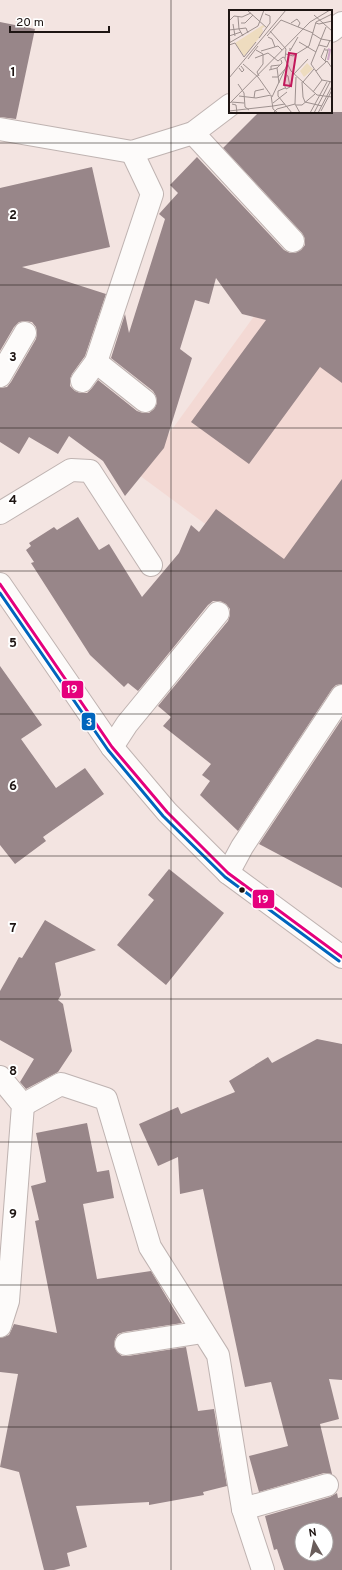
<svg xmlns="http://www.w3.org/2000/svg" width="342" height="1570" font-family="Overpass,sans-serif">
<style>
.built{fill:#f3d9d4}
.building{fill:#988689;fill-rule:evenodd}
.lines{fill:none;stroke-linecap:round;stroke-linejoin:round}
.minor-casing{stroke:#bfb3b1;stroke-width:24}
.minor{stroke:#fdfbfa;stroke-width:22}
.bus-1-casing{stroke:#fff;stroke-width:6}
.bus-2-casing{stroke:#fff;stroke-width:6}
.bus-1{stroke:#e5007d;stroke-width:3}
.bus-2{stroke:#0065bd;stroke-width:3}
.grid{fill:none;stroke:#1e1513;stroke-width:1;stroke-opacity:0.55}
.bus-dot{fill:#1e1513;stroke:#fff;stroke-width:1.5}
.inset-river{fill:none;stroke:#cea6c5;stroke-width:2}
.inset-road{fill:none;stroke:#9e918f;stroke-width:1}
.view{fill:#c2185b;fill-opacity:0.15;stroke:#c2185b;stroke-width:2}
.inset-edge{fill:none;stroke:#1e1513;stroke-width:2}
.grid-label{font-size:13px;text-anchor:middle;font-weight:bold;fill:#1e1513;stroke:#fff;stroke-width:4;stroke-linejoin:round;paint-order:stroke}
.line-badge{stroke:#fff;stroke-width:1.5}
.badge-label{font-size:11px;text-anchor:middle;font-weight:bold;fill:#fff}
</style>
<rect width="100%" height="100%" fill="#f3e4e1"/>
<path class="built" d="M342 195V625L139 475Z"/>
<g class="building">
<path d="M0 22 35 29 16 119 0 117Z"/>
<path d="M259 112H342V383L320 367 249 464 191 422 266 320 242 314 216 278 209 304 195 300 180 349 192 358 164 448 125 496 103 461 69 436 58 454 29 437 19 454 0 442V388L7 387 11 382 36 339 37 333 36 327 32 322 25 321 19 322 14 327 0 351V188L92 167 110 247 22 267 106 294 85 356 72 374 70 379V386L75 391 80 393H87L92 388 98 380 137 411 143 413H149L154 409 157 403 156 396 153 391 111 358 125 314 129 333 165 219 159 214 178 193 170 185 197 157 284 250 290 253H295L301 250 305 245V239L302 233 223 148Z"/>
<path d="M342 479V684L336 685 332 689 238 831 200 795 210 781 202 775 211 764 163 726 171 717 158 706 228 621 230 615V609L226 604 220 601H213L208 605 138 691 128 683 124 687 90 655 31 563 34 562 26 550 31 546 29 543 43 534 54 527 57 530 78 517 99 550 109 544 142 597 179 553 191 525 199 532 216 509 284 559Z"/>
<path d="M0 666 42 725 21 739 56 788 85 768 104 794 43 837 46 841 15 864 0 845Z"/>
<path d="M342 719V888L259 844Z"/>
<path d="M169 869 224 913 166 985 117 945 154 900 148 895Z"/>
<path d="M45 920 96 950 55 963 61 995 58 1000 63 1004 72 1051 58 1072 26 1089 20 1082 34 1059 0 1040V991L19 957 22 958Z"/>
<path d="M317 1039 342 1044V1380L329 1379 339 1419 320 1424 332 1474 324 1473 259 1492 249 1456 288 1446 271 1382 245 1387 203 1189 180 1194 178 1157 158 1166 139 1124 178 1107 181 1114 235 1092 229 1081 268 1057 272 1063Z"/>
<path d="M87 1123 97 1172 109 1170 114 1198 83 1204 97 1279 151 1271 182 1323 124 1332 118 1334 115 1339 114 1346 117 1352 122 1356H128L186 1347 198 1411 214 1409 227 1486 203 1492 204 1495 149 1505V1502L76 1506 87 1547 67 1553 70 1566 54 1570H44L19 1472 0 1467 18 1374 0 1372V1338L9 1335 14 1324 57 1333 35 1221 39 1220 31 1186 46 1182 36 1133Z"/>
<path d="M337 1493 338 1498 342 1497V1570H284L277 1549 274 1550 265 1516 330 1497ZM302 1530H326V1554H302Z"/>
</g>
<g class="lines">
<g class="minor-casing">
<g id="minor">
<path d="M331 31 342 23"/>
<path d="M0 129 132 152 193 133 230 105"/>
<path d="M193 133 293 241"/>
<path d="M96 362 145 401"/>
<path d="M0 376 25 333"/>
<path d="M82 381 96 362 152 194 132 152"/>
<path d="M0 513 71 470 90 471 151 565"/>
<path d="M0 584 112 747 167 812 228 873 342 957"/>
<path d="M112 747 127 724 218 613"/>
<path d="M228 873 242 847 342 696"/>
<path d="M0 1077 23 1105 8 1301 0 1326"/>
<path d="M23 1105 61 1084 106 1099 150 1247 218 1355 243 1509 263 1570"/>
<path d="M126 1344 203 1332"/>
<path d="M243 1509 327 1485"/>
</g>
</g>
<use href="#minor" class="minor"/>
<g class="bus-1-casing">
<path id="bus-1" d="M0 584 112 747 167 812 228 873 342 957"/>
</g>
<g class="bus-2-casing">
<path id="bus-2" d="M0 593 108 750 163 816 225 877 339 961"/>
</g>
<use href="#bus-1" class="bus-1"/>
<use href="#bus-2" class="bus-2"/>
</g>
<path class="grid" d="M171 0V1570M0 143H342M0 285H342M0 428H342M0 571H342M0 714H342M0 856H342M0 999H342M0 1142H342M0 1285H342M0 1427H342"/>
<circle class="bus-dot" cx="242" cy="890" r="3.5"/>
<g transform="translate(229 10)">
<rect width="103" height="103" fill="#f3e4e1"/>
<path d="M34 15 36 17 33 18 34 21 32 26 15 46 6 33ZM78 53 84 59 75 67 71 61Z" fill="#eedcbf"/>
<path class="inset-river" d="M99 39 101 40 99 50"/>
<path class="inset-road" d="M18 0 38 18M85 5 103 21M9 7 10 19 14 26M0 11 5 6 13 7 22 3M12 13H16L24 5M62 13 68 9 71 13 69 17M87 13 90 14 103 11M4 14 6 26M97 17 82 54 93 70 103 72M0 20 17 18 19 23M0 21 1 33M41 21 57 39 56 49 62 61 88 85 103 87M84 24 92 29 103 31M0 26 12 22M38 26 52 10 84 23M39 27 43 29 46 37M30 28 41 13V6L36 4M70 32 87 42M0 33 29 16 35 0M0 35 6 33 15 47M90 35 98 37 101 30M61 38V41L69 27M96 38 92 47 97 52M27 40 34 44V54L28 62 30 66M32 41 49 36 53 40M57 44 64 46 80 36 87 12 103 4M15 47 27 32M26 48 39 43 49 51 54 47 56 48M19 49 29 36M96 51 99 40H96M14 54 29 67 41 84M10 58 13 62 15 60 12 56M48 58 50 73M42 59V56L51 55M40 60 48 58 53 53 52 50M87 61 98 51 103 58M56 64 59 66 61 77 57 79 55 74 57 66M65 64 79 49M43 67H49L57 58M67 67 66 94 71 103M0 68 57 0M73 72 74 87 76 92 93 96M74 72 85 59M9 74 15 83 16 97 20 100M56 78 49 81V86L63 103M84 82 93 70M10 86 27 88 42 85 44 99 49 103M43 87 58 55M25 88 26 81 35 79M2 92 15 93M44 93 58 82M0 94 81 12 101 0M3 94 7 95 8 103M67 95H73L86 84M44 96 56 94M0 101 44 96M92 101 103 80M44 103 48 99 66 94M81 103 98 72M85 103 101 72M89 103 103 76"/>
<path class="view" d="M60 43 67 44 62 76 55 75Z"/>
<rect width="103" height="103" class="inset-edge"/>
</g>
<g class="grid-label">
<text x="13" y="76">1</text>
<text x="13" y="219">2</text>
<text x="13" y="361">3</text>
<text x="13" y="504">4</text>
<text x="13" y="647">5</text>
<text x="13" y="790">6</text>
<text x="13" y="932">7</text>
<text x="13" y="1075">8</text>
<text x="13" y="1218">9</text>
</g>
<g class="line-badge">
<rect x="61" y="680" width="23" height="19" rx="4" fill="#e5007d"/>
<rect x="81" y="712" width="15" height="19" rx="4" fill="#0065bd"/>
<rect x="252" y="889" width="23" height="20" rx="4" fill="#e5007d"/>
</g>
<g class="badge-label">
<text x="72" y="693">19</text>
<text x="89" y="726">3</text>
<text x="263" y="903">19</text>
</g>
<g transform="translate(314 1542) rotate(351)"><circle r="19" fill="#ffffff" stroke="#a5a1a1"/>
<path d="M0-3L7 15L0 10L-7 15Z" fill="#695d5b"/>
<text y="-6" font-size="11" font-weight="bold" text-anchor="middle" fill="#1e1513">N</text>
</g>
<path d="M10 26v6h99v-6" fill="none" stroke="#1e1513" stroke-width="2"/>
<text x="16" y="26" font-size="12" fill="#1e1513" stroke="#ffffff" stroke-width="3" paint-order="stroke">20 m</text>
</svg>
